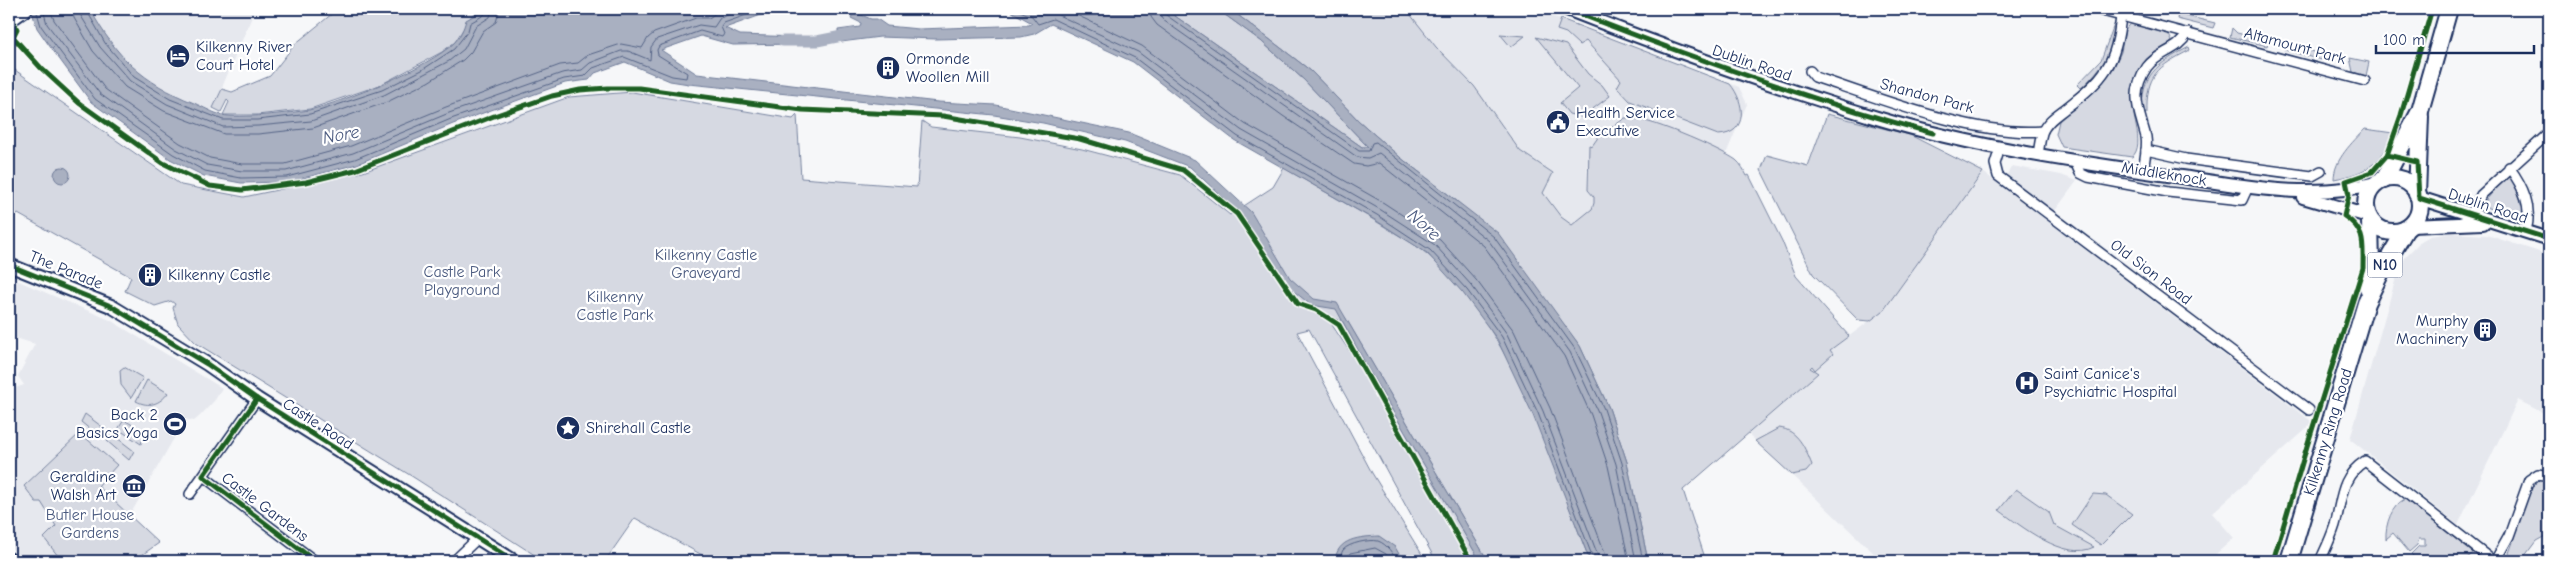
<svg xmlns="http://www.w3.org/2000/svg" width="2558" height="570" font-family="'Comic Neue',sans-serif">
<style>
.built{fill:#e6e8ee}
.green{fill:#d6d9e2;stroke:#7884a0}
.water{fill:#a9b0c1;stroke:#707c99}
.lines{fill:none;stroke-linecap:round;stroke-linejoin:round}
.shore{stroke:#546386;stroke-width:1}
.canal{stroke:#a9b0c1;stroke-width:11}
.street-casing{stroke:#1b2f5e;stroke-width:12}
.secondary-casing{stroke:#1b2f5e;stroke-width:16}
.highway-casing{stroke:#1b2f5e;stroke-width:20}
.street{stroke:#fff;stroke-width:9}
.secondary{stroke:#fff;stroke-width:12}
.highway{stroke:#fff;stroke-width:16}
.cycleway-casing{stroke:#fff;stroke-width:8}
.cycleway{stroke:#1b5e20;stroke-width:5}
.labels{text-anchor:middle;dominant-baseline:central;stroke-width:4.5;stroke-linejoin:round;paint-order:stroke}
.shield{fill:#fff;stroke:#5f6d8e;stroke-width:1}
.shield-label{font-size:15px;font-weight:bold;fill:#1b2f5e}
.street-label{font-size:16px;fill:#1b2f5e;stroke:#fff}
.poi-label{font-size:16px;fill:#1b2f5e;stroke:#fff;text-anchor:start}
.park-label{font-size:16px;fill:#4a5a7f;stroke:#fff}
.water-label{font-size:18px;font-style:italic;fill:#4d5c81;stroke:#fff}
</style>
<rect width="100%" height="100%" fill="#f6f7f9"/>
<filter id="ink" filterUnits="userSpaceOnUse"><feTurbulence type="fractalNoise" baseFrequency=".02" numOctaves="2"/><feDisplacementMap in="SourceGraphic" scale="10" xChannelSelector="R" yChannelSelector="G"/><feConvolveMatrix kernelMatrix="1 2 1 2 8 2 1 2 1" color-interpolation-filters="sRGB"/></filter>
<g filter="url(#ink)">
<g class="built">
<path d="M90 9H98L101 12 106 9H249L254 12 212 111 172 94 137 73 116 51Z"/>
<path d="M1406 9 1532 11 1561 19 1739 87 1747 104 1726 154 1634 117 1620 120 1599 136 1592 146 1587 170 1588 190 1594 197V203L1583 233 1561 217 1543 193 1553 173 1520 151 1474 86 1436 47Z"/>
<path d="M2012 166 2061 175 2077 181 2054 212 2006 176Z"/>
<path d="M1983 172 2311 421V425L2212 513 2234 538 2216 554 2223 561H1882L1741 427 1829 351 1883 311Z"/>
<path d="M2452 233 2487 235 2549 255V416L2518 400 2458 525 2350 439 2397 274 2406 256 2421 241 2430 236Z"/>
<path d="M9 277 110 320 222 388 215 400 200 416 194 421 185 419 130 515 159 543 133 561H92L88 558 84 561H17L18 557 9 545 14 542 9 534V390L24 385 18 376 35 344 9 336Z"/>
</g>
<g class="green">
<path d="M338 9H351V12L355 9H486L472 15 455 42 442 52 380 85 310 109 257 115H223L229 102 227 100 221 112 213 108 222 89 232 92 270 76 295 44Z"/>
<path d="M1165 9H1217L1261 41 1304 80 1368 147H1362Z"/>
<path d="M1230 9H1406L1436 47 1474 86 1520 151 1553 173 1543 193 1561 217 1572 225 1592 209 1594 203V197L1588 190 1589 145 1592 146 1599 136 1625 118C1643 115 1719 148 1736 160 1741 164 1744 170 1747 176L1749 175 1782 241 1796 276 1849 336 1830 350 1833 354 1815 370 1812 366 1810 368 1818 373 1683 490 1706 561H1648L1627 462 1609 408 1580 346 1539 293 1457 201 1401 158 1359 121 1311 71Z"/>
<path d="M2178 14 2215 23 2213 28 2177 19Z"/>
<path d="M1561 19 1730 84C1745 102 1749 134 1718 135L1630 101 1617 87 1621 80 1586 41 1579 45 1566 33 1557 30Z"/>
<path d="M2115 22C2114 53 2102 67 2081 89L2077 85 2101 60Z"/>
<path d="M2130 23 2168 33 2172 41C2168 46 2163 49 2157 53 2144 62 2136 75 2133 91 2128 113 2147 143 2132 157L2062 147 2056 134 2059 121 2090 95 2113 69 2121 52 2125 30Z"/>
<path d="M2232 28 2237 33 2269 41 2267 46 2230 37Z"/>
<path d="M1500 34 1525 36 1511 47Z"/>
<path d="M1536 37 1566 45 1588 74 1602 85 1610 96 1582 117 1569 114 1560 103 1578 88Z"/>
<path d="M2286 45 2323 54 2321 60 2284 50Z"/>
<path d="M2189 47 2190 50C2157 67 2146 75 2147 113L2142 114C2141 74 2156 65 2189 47Z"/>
<path d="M2350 58 2369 62 2366 76 2353 72Z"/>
<path d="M12 68 181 185 244 197 363 172 569 97 632 92 793 119 797 115 801 178 917 187 922 121 931 127 1020 137 1082 149 1180 175 1230 215 1273 187 1284 168C1321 190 1359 210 1395 233 1406 240 1418 246 1427 254 1515 331 1548 456 1590 561H1488L1345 317 1341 319 1480 561H1475L1338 319 1330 322 1352 355 1469 561H1436L1309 329 1297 332 1372 473 1426 561H713L635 518 605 561H544L413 477 196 343 178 324 173 308 175 304 171 301 155 306 125 291 131 277 9 209V72Z"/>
<path d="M1827 114 1910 135 1983 172 1883 311 1870 321 1858 320 1813 274 1761 170 1767 155 1808 166Z"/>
<path d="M2365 129 2393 133C2382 164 2366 173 2334 179 2334 159 2353 142 2365 129Z"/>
<path d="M2505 176 2513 179 2524 209 2518 217 2486 207 2484 203Z"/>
<path d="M124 367 143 378 131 398 121 385 120 370Z"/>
<path d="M147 380 168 393C160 404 149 408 136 401Z"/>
<path d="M85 414 105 429 101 435H97L81 422Z"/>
<path d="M124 420 145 432 141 444 118 429Z"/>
<path d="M1779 428C1798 430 1805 448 1812 465L1806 472 1792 475 1755 441Z"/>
<path d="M80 433 117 465 98 486 159 543 133 561H92L88 558 84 561H62L44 538 56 526 41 502H36L24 486Z"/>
<path d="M112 434 134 451 129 460 107 441Z"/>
<path d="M2540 479 2549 480V534L2536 541 2521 561H2511L2509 553 2513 542 2511 541 2531 488Z"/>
<path d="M2016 489 2049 512 2054 525 2094 547C2065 562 2021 526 1999 510Z"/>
<path d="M2093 494 2106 495 2132 514 2101 545 2072 525Z"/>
<path d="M2405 499 2473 553 2464 561H2414L2416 559 2411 554 2419 546H2425V539H2419L2417 545 2409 552 2393 533 2386 539C2385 524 2392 505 2405 499Z"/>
</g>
<g class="water">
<path d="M31 9H90C117 58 142 82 194 103 203 107 213 113 222 115 239 119 291 113 309 110 344 102 429 67 454 43 460 37 464 28 466 20L486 9H778L725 28 740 35 798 37 797 44 733 45 701 36 661 50 697 74 938 102 996 105 1129 133 1195 160 1251 212 1290 278 1314 299 1337 303 1488 561H1480L1370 372 1336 309 1311 305 1285 284 1244 217 1190 167 1125 142 1043 123 994 115 689 84 670 81 625 62 595 73 589 80 565 83 453 124 357 164 288 182 241 183 204 176 170 159 91 102 52 49 54 47 51 48 37 28Z"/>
<path d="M1007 9H1165L1362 147H1368L1304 80 1261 41 1217 9H1230L1311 71 1359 121 1401 158 1498 233 1580 346 1609 408 1627 462 1648 561H1590L1533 415 1497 339 1463 293 1427 253 1375 220 1234 140 1133 62 1051 24 1034 34 1021 37 936 39 880 37 841 42 838 37V30L860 27 861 23 851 18 854 12 871 19H877L887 26 919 29 1029 25 1032 23Z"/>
<circle cx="62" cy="175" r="8"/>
<path d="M1379 536 1395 547 1403 561H1335C1337 538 1360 537 1379 536Z"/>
</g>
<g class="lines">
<g class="shore">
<path d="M36 9 41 26 95 99 173 154 205 171 241 178 287 177 355 159 451 119 564 79 585 76 593 68 624 57 672 76 686 78 687 73 658 55 657 50 659 46 700 31 722 37 724 34 721 27 724 23 763 9"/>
<path d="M43 9 47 24 100 94 176 149 207 165 242 171H286L353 153 449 113 562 73 582 70 590 63 621 51H628L650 60 651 47 657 39 699 25 714 27 720 18 743 9"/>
<path d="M50 9 54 20 105 89 180 143 210 158 242 164H285L351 146 446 107 560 65 578 63 588 55 621 44 642 48 648 38 654 33 696 18H709L721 9"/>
<path d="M72 9 74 18 93 51 125 87 164 111 224 134H258L313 128 387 102 428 82 463 60 471 52 483 31 496 22 500 9"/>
<path d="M80 9 81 16 100 47 130 81 167 104 223 127 258 126 311 121 384 95 449 61 464 49 476 26 490 17 492 9"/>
<path d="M86 9 105 43 134 77 170 99 223 120H257L310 114 382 90 422 70 454 49 468 31 470 23 484 15 486 9"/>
<path d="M1015 9 1032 16 1038 24 1053 19 1135 58 1237 136 1377 215 1430 250 1467 290 1502 337 1538 413 1594 561"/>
<path d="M1032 9 1040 15 1056 14 1138 52 1241 130 1381 210 1435 245 1472 286 1507 334 1543 411 1600 561"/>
<path d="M1064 9 1142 46 1245 124 1384 203 1440 240 1477 281 1514 331 1550 408 1608 561"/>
<path d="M1150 9 1151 17 1157 25 1283 116 1354 164 1366 166 1379 163 1484 246 1564 356 1591 415 1608 466 1629 561"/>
<path d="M1158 9 1163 20 1357 157 1368 158 1379 153 1489 241 1570 352 1598 412 1616 464 1636 561"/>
<path d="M1164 9 1166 15 1359 151H1369L1372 143 1376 142 1494 237 1575 349 1604 409 1622 463 1643 561"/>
<path d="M1340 561C1341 558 1341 553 1343 550 1349 543 1370 539 1378 541 1387 544 1393 554 1397 561"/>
<path d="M1346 561 1350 553 1375 548 1386 554 1390 561"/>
</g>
<path class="canal" d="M783 41H817L852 34"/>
<g class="street-casing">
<g id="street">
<path d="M2095 9 2365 81"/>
<path d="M1810 71 1815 77C1878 98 1977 137 2042 131"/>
<path d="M2000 148 1995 164 1998 176 2309 410"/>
<path d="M2146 150 2186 159 2312 176 2321 171"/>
<path d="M2038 155C2039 148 2040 140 2042 133 2046 122 2058 114 2066 108 2104 79 2117 64 2121 15"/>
<path d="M2075 162 2080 173 2088 177 2168 192 2242 200 2248 187"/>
<path d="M2509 167C2523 186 2533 207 2526 231"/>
<path d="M2143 172C2144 161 2148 148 2146 137 2139 110 2129 94 2147 67 2159 51 2177 52 2188 33"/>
<path d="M2471 215 2481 195 2549 133"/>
<path d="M203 476 315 561"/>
<path d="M190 494 257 399"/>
<path d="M454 561 477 539"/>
<path d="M2320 561C2325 550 2331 538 2335 525 2342 500 2340 477 2365 461L2493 561"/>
<path d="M2495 561 2509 536 2529 480 2538 474 2549 476"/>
</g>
</g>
<g class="secondary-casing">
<g id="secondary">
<path d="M1567 9C1669 49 1772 86 1877 118 1974 147 2075 162 2175 176 2243 186 2312 201 2380 182"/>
<path d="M9 21 26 9"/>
<path d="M2303 197 2368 216"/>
<path d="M2419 198 2549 239"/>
<path d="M2410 226 2483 223"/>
<path d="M9 265 111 306 207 364 257 399 514 561"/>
<path d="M9 559 10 561"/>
</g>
</g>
<g class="highway-casing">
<g id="highway">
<circle cx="2393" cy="205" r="27"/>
<path d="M2384 180 2420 111 2449 9"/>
<path d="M2417 194 2420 116"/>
<path d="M2368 288 2371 268 2370 220"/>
<path d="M2289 561 2366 303 2382 270 2406 229"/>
</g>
</g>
<use href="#street" class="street"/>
<use href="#secondary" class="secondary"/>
<use href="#highway" class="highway"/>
<g class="cycleway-casing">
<g id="cycleway">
<path d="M1567 9C1687 56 1809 100 1933 133"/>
<path d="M11 19 17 29 13 37 41 68 79 103 163 163 210 186 242 190 306 182 355 170 494 116 552 96 580 90 608 88H639L802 110 943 116 1080 139 1183 170 1237 214 1298 304 1316 310 1339 325 1471 561"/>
<path d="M2387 155 2417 162 2419 198 2549 239"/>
<path d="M9 265 111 306 207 364 257 399 514 561"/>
<path d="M257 399 203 476 315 561"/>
<path d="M2273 561 2307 446 2363 268C2363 244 2366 230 2344 216L2349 195 2346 181 2372 172 2387 155 2401 115 2432 9"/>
</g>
</g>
<use href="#cycleway" class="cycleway"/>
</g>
</g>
<defs>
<g id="hotel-disc" transform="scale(1.25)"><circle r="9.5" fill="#1b2f5e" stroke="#fff"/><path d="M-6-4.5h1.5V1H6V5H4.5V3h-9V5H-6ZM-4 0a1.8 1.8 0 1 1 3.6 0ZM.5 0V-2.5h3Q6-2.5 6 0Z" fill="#fff"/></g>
<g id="building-disc" transform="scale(1.25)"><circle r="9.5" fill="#1b2f5e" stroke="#fff"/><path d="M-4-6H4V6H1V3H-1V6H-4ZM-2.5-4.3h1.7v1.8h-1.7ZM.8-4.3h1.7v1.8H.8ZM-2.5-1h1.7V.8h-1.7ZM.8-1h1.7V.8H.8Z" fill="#fff"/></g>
<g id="civic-disc" transform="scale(1.25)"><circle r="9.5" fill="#1b2f5e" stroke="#fff"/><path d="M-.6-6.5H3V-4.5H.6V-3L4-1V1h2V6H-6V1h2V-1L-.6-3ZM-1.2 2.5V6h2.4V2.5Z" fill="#fff"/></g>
<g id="hospital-disc" transform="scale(1.25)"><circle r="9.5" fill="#1b2f5e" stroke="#fff"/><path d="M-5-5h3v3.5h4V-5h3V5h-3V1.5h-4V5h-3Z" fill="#fff"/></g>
<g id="stadium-disc" transform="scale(1.25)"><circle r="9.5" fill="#1b2f5e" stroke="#fff"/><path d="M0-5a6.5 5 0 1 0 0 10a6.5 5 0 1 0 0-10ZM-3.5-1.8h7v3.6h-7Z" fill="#fff"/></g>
<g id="sight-disc" transform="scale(1.25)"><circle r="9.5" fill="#1b2f5e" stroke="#fff"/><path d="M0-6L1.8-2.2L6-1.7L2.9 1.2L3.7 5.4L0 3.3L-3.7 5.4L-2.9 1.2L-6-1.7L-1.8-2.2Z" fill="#fff"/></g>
<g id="museum-disc" transform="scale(1.25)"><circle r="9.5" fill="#1b2f5e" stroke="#fff"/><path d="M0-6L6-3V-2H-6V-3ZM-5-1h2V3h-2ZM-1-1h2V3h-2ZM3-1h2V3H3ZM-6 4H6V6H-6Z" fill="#fff"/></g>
</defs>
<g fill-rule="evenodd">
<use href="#hotel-disc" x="178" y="56"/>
<use href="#building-disc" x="888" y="68"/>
<use href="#civic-disc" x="1558" y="122"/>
<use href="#building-disc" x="150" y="275"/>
<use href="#building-disc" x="2485" y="330"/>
<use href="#hospital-disc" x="2027" y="383"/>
<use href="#stadium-disc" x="175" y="424"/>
<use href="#sight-disc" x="568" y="428"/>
<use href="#museum-disc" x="134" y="486"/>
</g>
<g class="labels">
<rect class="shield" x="2367.5" y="252.5" width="35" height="25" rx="4"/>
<g class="shield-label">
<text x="2385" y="265">N10</text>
</g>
<g class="street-label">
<text transform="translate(2295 46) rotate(15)">Altamount Park</text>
<text transform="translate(1752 63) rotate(19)">Dublin Road</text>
<text transform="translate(1927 96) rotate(15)">Shandon Park</text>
<text transform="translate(2164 174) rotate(9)">Middleknock</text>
<text transform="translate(2488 206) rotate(18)">Dublin Road</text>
<text transform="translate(66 270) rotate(22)">The Parade</text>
<text transform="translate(2151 272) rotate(37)">Old Sion Road</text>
<text transform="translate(318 424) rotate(33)">Castle Road</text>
<text transform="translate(2328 432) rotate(-73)">Kilkenny Ring Road</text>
<text transform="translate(265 507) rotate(37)">Castle Gardens</text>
</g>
<g class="poi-label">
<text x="196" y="47">Kilkenny River<tspan x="196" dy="18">Court Hotel</tspan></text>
<text x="906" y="59">Ormonde<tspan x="906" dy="18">Woollen Mill</tspan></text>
<text x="1576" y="113">Health Service<tspan x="1576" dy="18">Executive</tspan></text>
<text x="168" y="275">Kilkenny Castle</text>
<text x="2468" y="321" text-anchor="end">Murphy<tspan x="2468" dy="18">Machinery</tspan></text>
<text x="2044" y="374">Saint Canice's<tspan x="2044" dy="18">Psychiatric Hospital</tspan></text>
<text x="158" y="415" text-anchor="end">Back 2<tspan x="158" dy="18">Basics Yoga</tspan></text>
<text x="586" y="428">Shirehall Castle</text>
<text x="116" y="477" text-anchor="end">Geraldine<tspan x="116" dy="18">Walsh Art</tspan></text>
</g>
<g class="park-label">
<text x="706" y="255">Kilkenny Castle<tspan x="706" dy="18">Graveyard</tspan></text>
<text x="462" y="272">Castle Park<tspan x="462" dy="18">Playground</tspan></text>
<text x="615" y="297">Kilkenny<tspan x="615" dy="18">Castle Park</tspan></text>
<text x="90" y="515">Butler House<tspan x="90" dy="18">Gardens</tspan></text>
</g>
<g class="water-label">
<text transform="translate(341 135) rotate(-10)">Nore</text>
<text transform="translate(1424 225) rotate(42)">Nore</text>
</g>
</g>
<rect width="2558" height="570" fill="none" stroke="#fff" stroke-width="30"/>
<rect x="15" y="15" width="2528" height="540" fill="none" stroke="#1b2f5e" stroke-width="2" filter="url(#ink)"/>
<path d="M2376 45v8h158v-8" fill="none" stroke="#1b2f5e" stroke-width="2.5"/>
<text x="2383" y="45" font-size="15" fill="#1b2f5e" stroke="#ffffff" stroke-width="4" paint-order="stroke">100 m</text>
</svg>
